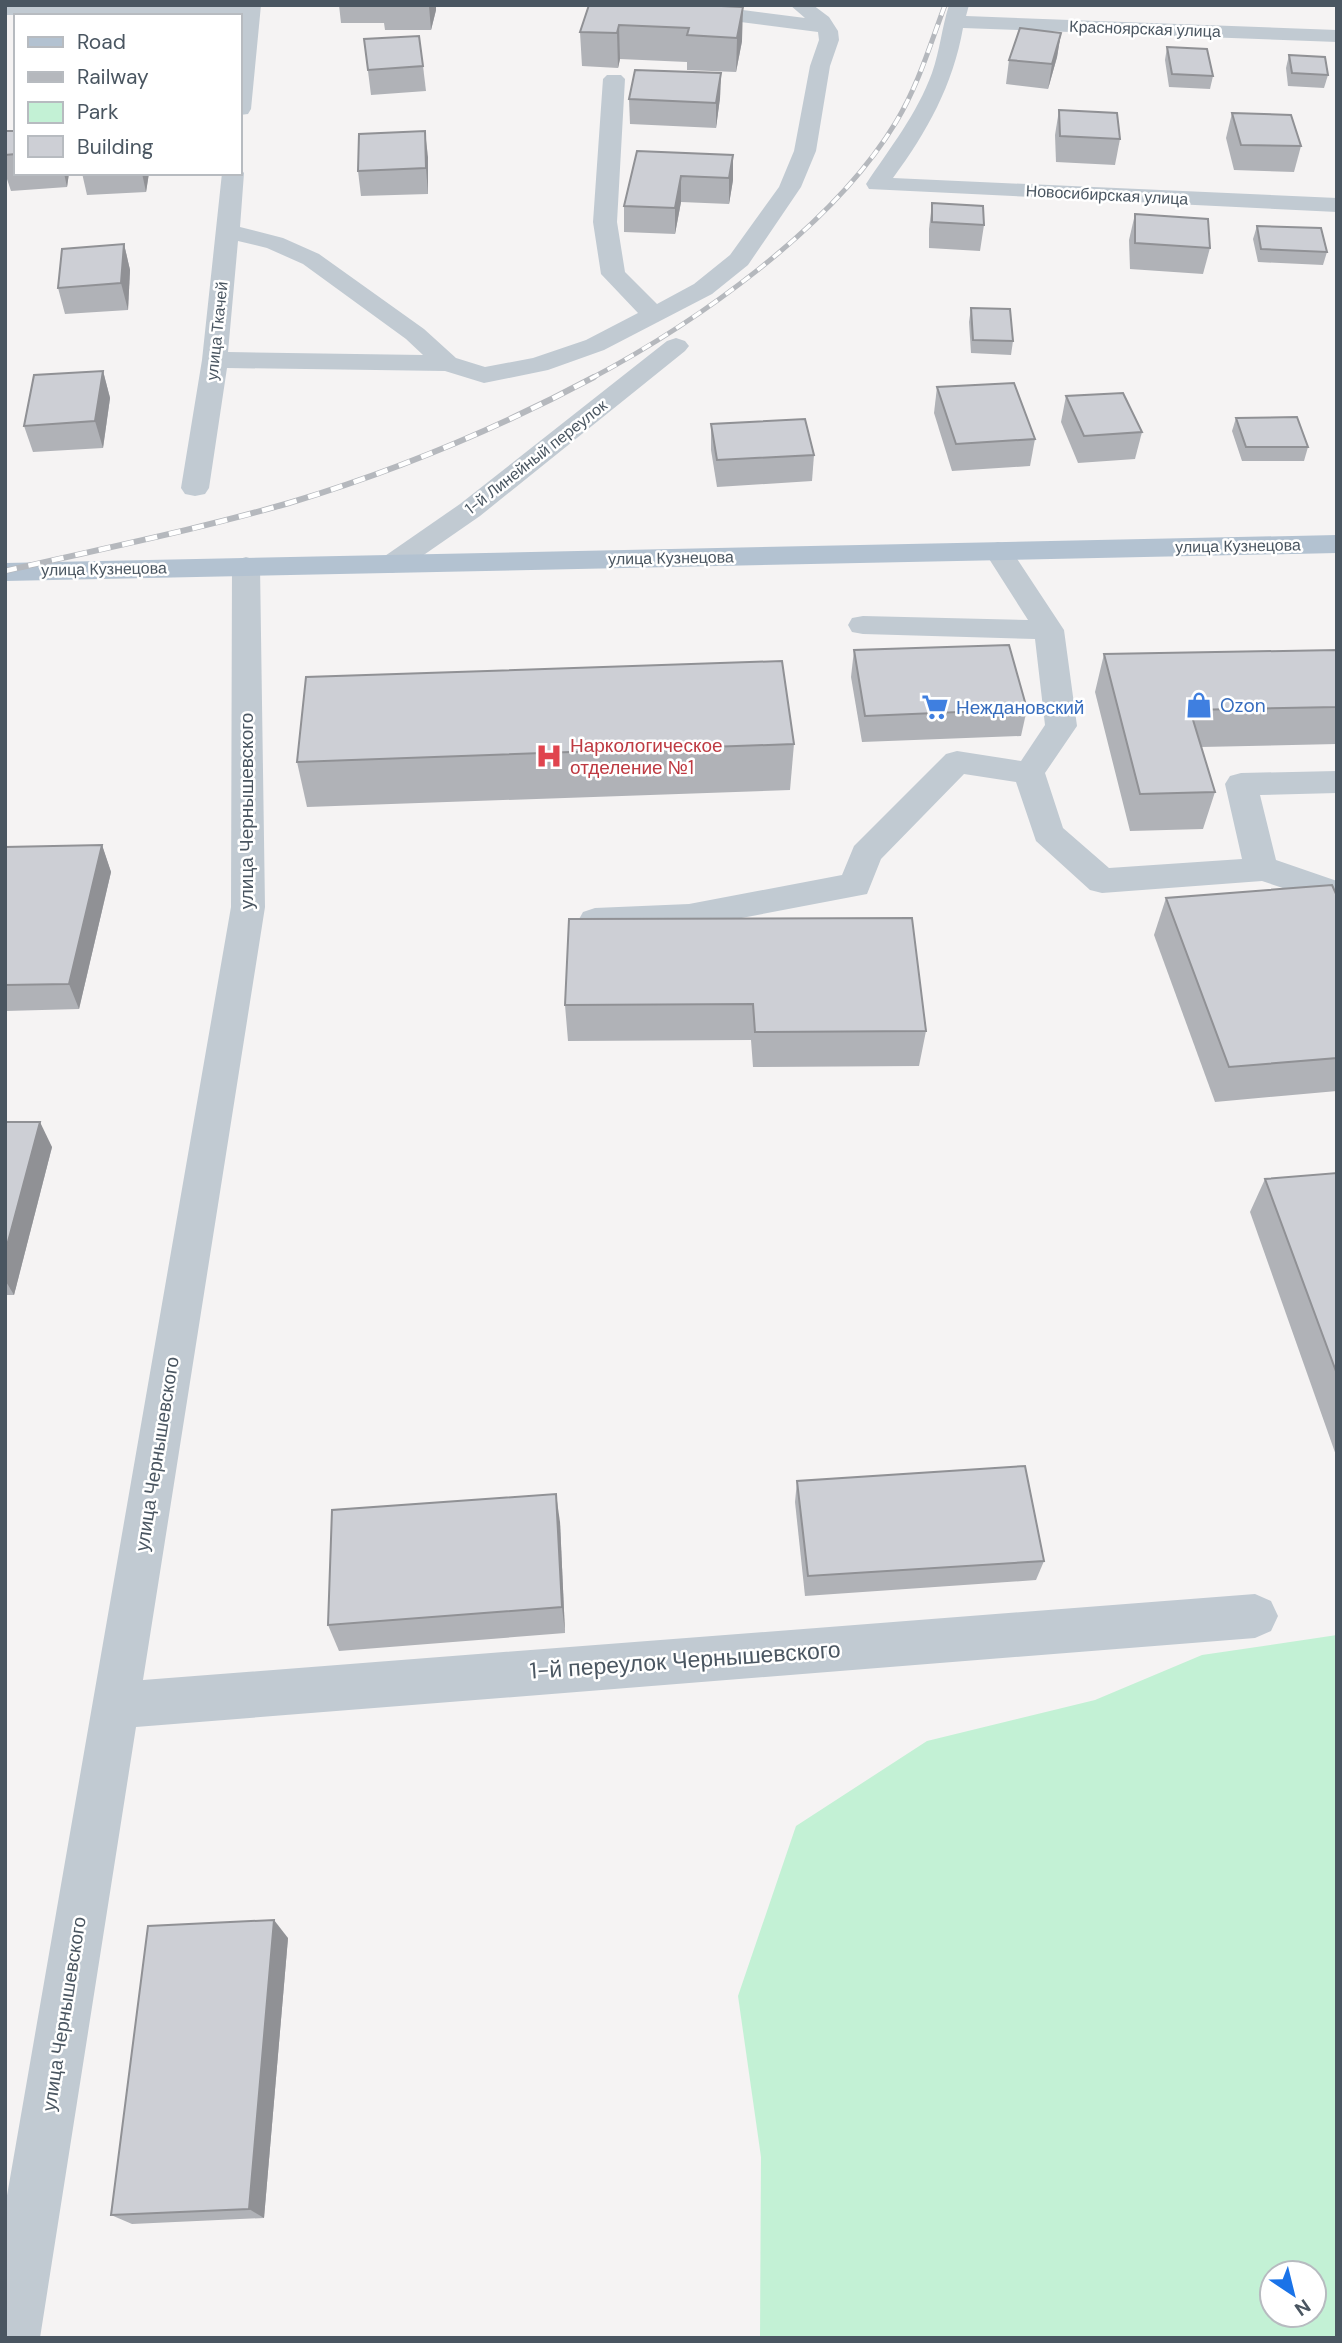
<svg xmlns="http://www.w3.org/2000/svg" width="1342" height="2343" font-family="'DM Sans',sans-serif">
<style>
.green{fill:#c3f1d5;fill-rule:evenodd}
.lines{fill:none;stroke-linecap:round;stroke-linejoin:round}
.minor{fill:#c1cad2;fill-rule:evenodd}
.major{fill:#b3c2d1;fill-rule:evenodd}
.rail-far1-casing{stroke:#b5b8bd;stroke-width:5}
.rail-casing{stroke:#b5b8bd;stroke-width:6}
.rail-far1{stroke:#fff;stroke-width:3.5;stroke-dasharray:10;stroke-linecap:butt}
.rail{stroke:#fff;stroke-width:4.5;stroke-dasharray:12;stroke-linecap:butt}
.wall{fill:#b0b2b7}
.shaded-wall{fill:#909195}
.building{fill:#cdcfd5;stroke:#909195;stroke-width:2}
.labels{text-anchor:middle;dominant-baseline:central;stroke-width:5;stroke-linejoin:round;paint-order:stroke}
.far-street-label{font-size:16px;fill:#4a5661;stroke:#fff}
.shop-label{font-size:19px;fill:#366cbe;stroke:#fff;text-anchor:start}
.health-label{font-size:19px;fill:#be3a42;stroke:#fff;text-anchor:start}
.street-label{font-size:19px;fill:#4a5661;stroke:#fff}
.near-street-label{font-size:23px;fill:#4a5661;stroke:#fff}
</style>
<rect width="100%" height="100%" fill="#f5f3f3"/>
<path class="green" d="M1337 1635V2338H760L761 2157 738 1996 796 1826 927 1741 1095 1700 1202 1655ZM1272 2273H1314V2315H1272Z"/>
<g class="lines">
<g class="minor">
<path d="M5 5H261L251 109 248 114 240 115V14L5 15Z"/>
<path d="M621 5H704L805 18 790 5H813L829 17 838 31 839 40 830 66 816 151 801 187 748 265 712 294 604 350 548 370 484 383 445 371 227 368 209 488 205 494 195 496 185 494 181 488 202 360 222 173H240V168L244 173 240 227 283 238 319 254 424 329 456 358 485 367 533 358 586 340 638 313 601 274 593 222 603 79 607 75H621L625 79 617 222 625 272 657 304 694 284 730 255 779 187 794 151 810 66 819 40 818 32 678 14 631 11ZM238 241 267 248 303 264 406 339 423 355 228 352Z"/>
<path d="M949 5H969L966 16 1337 30V42L963 28C953 85 927 132 893 178L1337 198V212L869 189 866 184C890 148 917 114 932 73 940 50 942 27 949 5Z"/>
<path d="M676 338 685 341 689 346 685 351 480 516 402 570 392 573 382 570 378 564 382 558 460 504 667 341Z"/>
<path d="M998 542 1008 545 1064 630 1077 726 1045 773 1063 828 1109 868 1242 859 1225 784 1230 776 1241 773 1337 771V793L1260 795 1276 860 1337 881V906L1262 881 1102 893 1090 890 1036 841 1016 782 964 774 881 859 867 894 689 928 595 934 583 930 578 921 583 912 595 908 689 904 842 875 854 846 946 754 957 751 1021 761 1045 725 1035 639 863 634 852 632 848 625 852 618 863 616 1028 620 984 551 988 545Z"/>
<path d="M246 557 256 560 260 566 265 907 143 1680 1255 1594 1271 1601 1278 1616 1271 1631 1255 1638 136 1727 40 2338H5V2207L231 907 232 566 236 560Z"/>
</g>
<path class="major" d="M1337 535V553L5 581V563Z"/>
<g class="rail-far1-casing">
<path id="rail-far1" d="M590 379C696 323 833 227 896 122 918 86 930 45 945 5"/>
</g>
<g class="rail-casing">
<path id="rail" d="M5 571C100 549 196 530 289 503 395 471 497 429 594 377"/>
</g>
<use href="#rail-far1" class="rail-far1"/>
<use href="#rail" class="rail"/>
</g>
<g class="wall">
<path d="M339 5H436V10L431 30H385L384 23H341Z"/>
<path d="M700 5 742 41 736 72 687 70V62L620 59 618 68 582 66 580 32Z"/>
<path d="M1061 33 1057 57 1048 89 1006 84 1009 60Z"/>
<path d="M364 39 423 66 426 91 371 95Z"/>
<path d="M1167 47 1213 76 1210 89 1169 87 1165 60Z"/>
<path d="M1289 55 1328 75 1324 88 1288 86 1286 68Z"/>
<path d="M721 73 720 98 716 128 630 124 629 99Z"/>
<path d="M1059 110 1120 139 1115 165 1056 162 1055 135Z"/>
<path d="M1232 113 1301 146 1294 172 1234 170 1226 138Z"/>
<path d="M5 131H16V173H69L67 187 11 191 5 173Z"/>
<path d="M637 151 733 155V180L729 204 681 202 675 234 624 232V206Z"/>
<path d="M428 157V194L361 196 358 171Z"/>
<path d="M82 173H149L146 192 87 195Z"/>
<path d="M932 203 984 225 980 251 929 248V229Z"/>
<path d="M1135 214 1210 248 1203 274 1130 269 1129 240Z"/>
<path d="M1257 226 1327 252 1323 265 1258 262 1253 239Z"/>
<path d="M124 244 130 270 128 310 65 314 58 288Z"/>
<path d="M971 308 1013 341 1011 355 971 353 969 322Z"/>
<path d="M103 371 110 398 103 448 33 452 24 426Z"/>
<path d="M937 387 1035 439 1030 466 952 471 934 413Z"/>
<path d="M1066 396 1142 432 1135 459 1078 463 1061 422Z"/>
<path d="M1236 418 1308 447 1304 461H1242L1232 431Z"/>
<path d="M711 424 814 455 812 481 717 487 711 450Z"/>
<path d="M854 650 1027 709 1021 736 862 742 851 677Z"/>
<path d="M1337 650V744L1201 747 1215 792 1203 829 1130 831 1095 692 1104 654Z"/>
<path d="M794 744 790 790 307 807 297 762Z"/>
<path d="M102 845 111 872 79 1009 5 1011V847Z"/>
<path d="M1337 896V1091L1215 1102 1154 935 1166 898Z"/>
<path d="M569 919 926 1031 919 1066 753 1067 751 1040 568 1041 565 1005Z"/>
<path d="M5 1122 52 1147 14 1295H5Z"/>
<path d="M1337 1173V1458L1250 1212 1265 1179Z"/>
<path d="M797 1481 1044 1561 1036 1580 805 1596 795 1502Z"/>
<path d="M560 1522 565 1633 339 1651 328 1625Z"/>
<path d="M288 1938 264 2218 132 2224 111 2215Z"/>
</g>
<g class="shaded-wall">
<path d="M436 5V10L431 30 429 6Z"/>
<path d="M743 7 742 41 736 72 737 38Z"/>
<path d="M619 25 620 59 618 68 617 33Z"/>
<path d="M1061 33 1057 57 1048 89 1052 64Z"/>
<path d="M721 73 720 98 716 128V103Z"/>
<path d="M425 131 428 157V194L426 168Z"/>
<path d="M733 155V180L729 204V178Z"/>
<path d="M64 173H69L67 187Z"/>
<path d="M142 173H149L146 192Z"/>
<path d="M681 176V202L675 234V208Z"/>
<path d="M124 244 130 270 128 310 121 283Z"/>
<path d="M103 371 110 398 103 448 95 421Z"/>
<path d="M102 845 111 872 79 1009 69 984Z"/>
<path d="M40 1122 52 1147 14 1295 5 1280V1253Z"/>
<path d="M556 1494 560 1522 565 1633 562 1607Z"/>
<path d="M274 1920 288 1938 264 2218 249 2209Z"/>
</g>
<g class="building">
<path d="M589 5H700L743 7 737 38 687 35 689 28 619 25 617 33 580 32Z"/>
<path d="M1020 28 1061 33 1052 64 1009 60Z"/>
<path d="M419 36 423 66 368 70 364 39Z"/>
<path d="M1167 47 1207 49 1213 76 1172 74Z"/>
<path d="M1289 55 1325 57 1328 75 1292 73Z"/>
<path d="M635 70 721 73 716 103 629 99Z"/>
<path d="M1059 110 1117 113 1120 139 1060 136Z"/>
<path d="M1232 113 1291 115 1301 146 1241 145Z"/>
<path d="M5 131H16V154L5 155Z"/>
<path d="M425 131 426 168 358 171 359 134Z"/>
<path d="M637 151 733 155 729 178 681 176 675 208 624 206Z"/>
<path d="M932 203 983 206 984 225 932 222Z"/>
<path d="M1135 214 1208 219 1210 248 1135 243Z"/>
<path d="M1257 226 1321 228 1327 252 1261 249Z"/>
<path d="M124 244 121 283 58 288 62 249Z"/>
<path d="M971 308 1010 309 1013 341 973 340Z"/>
<path d="M103 371 95 421 24 426 34 375Z"/>
<path d="M1014 383 1035 439 956 444 937 387Z"/>
<path d="M1123 393 1142 432 1084 436 1066 396Z"/>
<path d="M1297 417 1308 447H1246L1236 418Z"/>
<path d="M805 419 814 455 717 460 711 424Z"/>
<path d="M1009 645 1027 709 865 716 854 650Z"/>
<path d="M1337 650V707L1190 710 1215 792 1140 794 1104 654Z"/>
<path d="M782 661 794 744 297 762 306 677Z"/>
<path d="M102 845 69 984 5 985V847Z"/>
<path d="M1332 885 1337 896V1058L1229 1067 1166 898Z"/>
<path d="M912 918 926 1031 755 1032 753 1004 565 1005 569 919Z"/>
<path d="M5 1122H40L5 1253Z"/>
<path d="M1337 1173V1374L1265 1179Z"/>
<path d="M1025 1466 1044 1561 808 1576 797 1481Z"/>
<path d="M556 1494 562 1607 328 1625 332 1510Z"/>
<path d="M274 1920 249 2209 111 2215 148 1926Z"/>
</g>
<defs>
<g id="shop-bare" transform="scale(2.1)"><path d="M-5-2.5h2.3a2.7 3.5 0 0 1 5.4 0H5L5.5 6h-11ZM-1.5-2.5h3a1.5 2.3 0 0 0-3 0Z" fill="#3f7fe0" stroke="#fff" stroke-width="2.5" paint-order="stroke"/></g>
<g id="supermarket-bare" transform="scale(2.1)"><path d="M-6-5.5h2.5l.6 2H6L4.5 2H-2.5L-4.4-4H-6ZM-1.5 3.2a1.3 1.3 0 1 0 .1 0ZM3 3.2a1.3 1.3 0 1 0 .1 0Z" fill="#3f7fe0" stroke="#fff" stroke-width="2.5" paint-order="stroke"/></g>
<g id="hospital-bare" transform="scale(2.1)"><path d="M-5-5h3v3.5h4V-5h3V5h-3V1.5h-4V5h-3Z" fill="#e0444e" stroke="#fff" stroke-width="2.5" paint-order="stroke"/></g>
</defs>
<g fill-rule="evenodd">
<use href="#shop-bare" x="1199" y="705"/>
<use href="#supermarket-bare" x="935" y="707"/>
<use href="#hospital-bare" x="549" y="756"/>
</g>
<g class="labels">
<g class="far-street-label">
<text transform="translate(1145 29) rotate(2)">Красноярская улица</text>
<text transform="translate(1107 195) rotate(3)">Новосибирская улица</text>
<text transform="translate(217 331) rotate(-84)">улица Ткачей</text>
<text transform="translate(536 457) rotate(-38)">1-й Линейный переулок</text>
<text transform="translate(1238 546) rotate(-1)">улица Кузнецова</text>
<text transform="translate(671 558) rotate(-1)">улица Кузнецова</text>
<text transform="translate(104 569) rotate(-1)">улица Кузнецова</text>
</g>
<g class="shop-label">
<text x="1220" y="705">Ozon</text>
<text x="956" y="707">Неждановский</text>
</g>
<g class="health-label">
<text x="570" y="745">Наркологическое<tspan x="570" dy="22">отделение №1</tspan></text>
</g>
<g class="street-label">
<text transform="translate(246 811) rotate(-90)">улица Чернышевского</text>
<text transform="translate(157 1454) rotate(-81)">улица Чернышевского</text>
<text transform="translate(64 2014) rotate(-81)">улица Чернышевского</text>
</g>
<g class="near-street-label">
<text transform="translate(685 1660) rotate(-4)">1-й переулок Чернышевского</text>
</g>
</g>
<rect width="1342" height="2343" fill="none" stroke="#4a5661" stroke-width="14"/>
<rect x="14" y="14" width="228" height="161" fill="#ffffff" stroke="#b7bbc0" stroke-width="2"/>
<rect x="28" y="37" width="35" height="10" fill="#b3c2d1" stroke="#b7bbc0" stroke-width="2"/>
<text x="77" y="49" font-size="21" fill="#4a5661">Road</text>
<rect x="28" y="72" width="35" height="10" fill="#b5b8bd" stroke="#b7bbc0" stroke-width="2"/>
<text x="77" y="84" font-size="21" fill="#4a5661">Railway</text>
<rect x="28" y="102" width="35" height="21" fill="#c3f1d5" stroke="#b7bbc0" stroke-width="2"/>
<text x="77" y="119" font-size="21" fill="#4a5661">Park</text>
<rect x="28" y="136" width="35" height="21" fill="#cdcfd5" stroke="#b7bbc0" stroke-width="2"/>
<text x="77" y="154" font-size="21" fill="#4a5661">Building</text>
<g transform="translate(1293 2294) rotate(145)"><circle r="33" fill="#ffffff" stroke="#b7bbc0" stroke-width="2"/>
<path d="M0-5L12 26L0 18L-12 26Z" fill="#1a73e8"/>
<text y="-10" font-size="19" font-weight="bold" text-anchor="middle" fill="#4a5661">N</text>
</g>
</svg>
